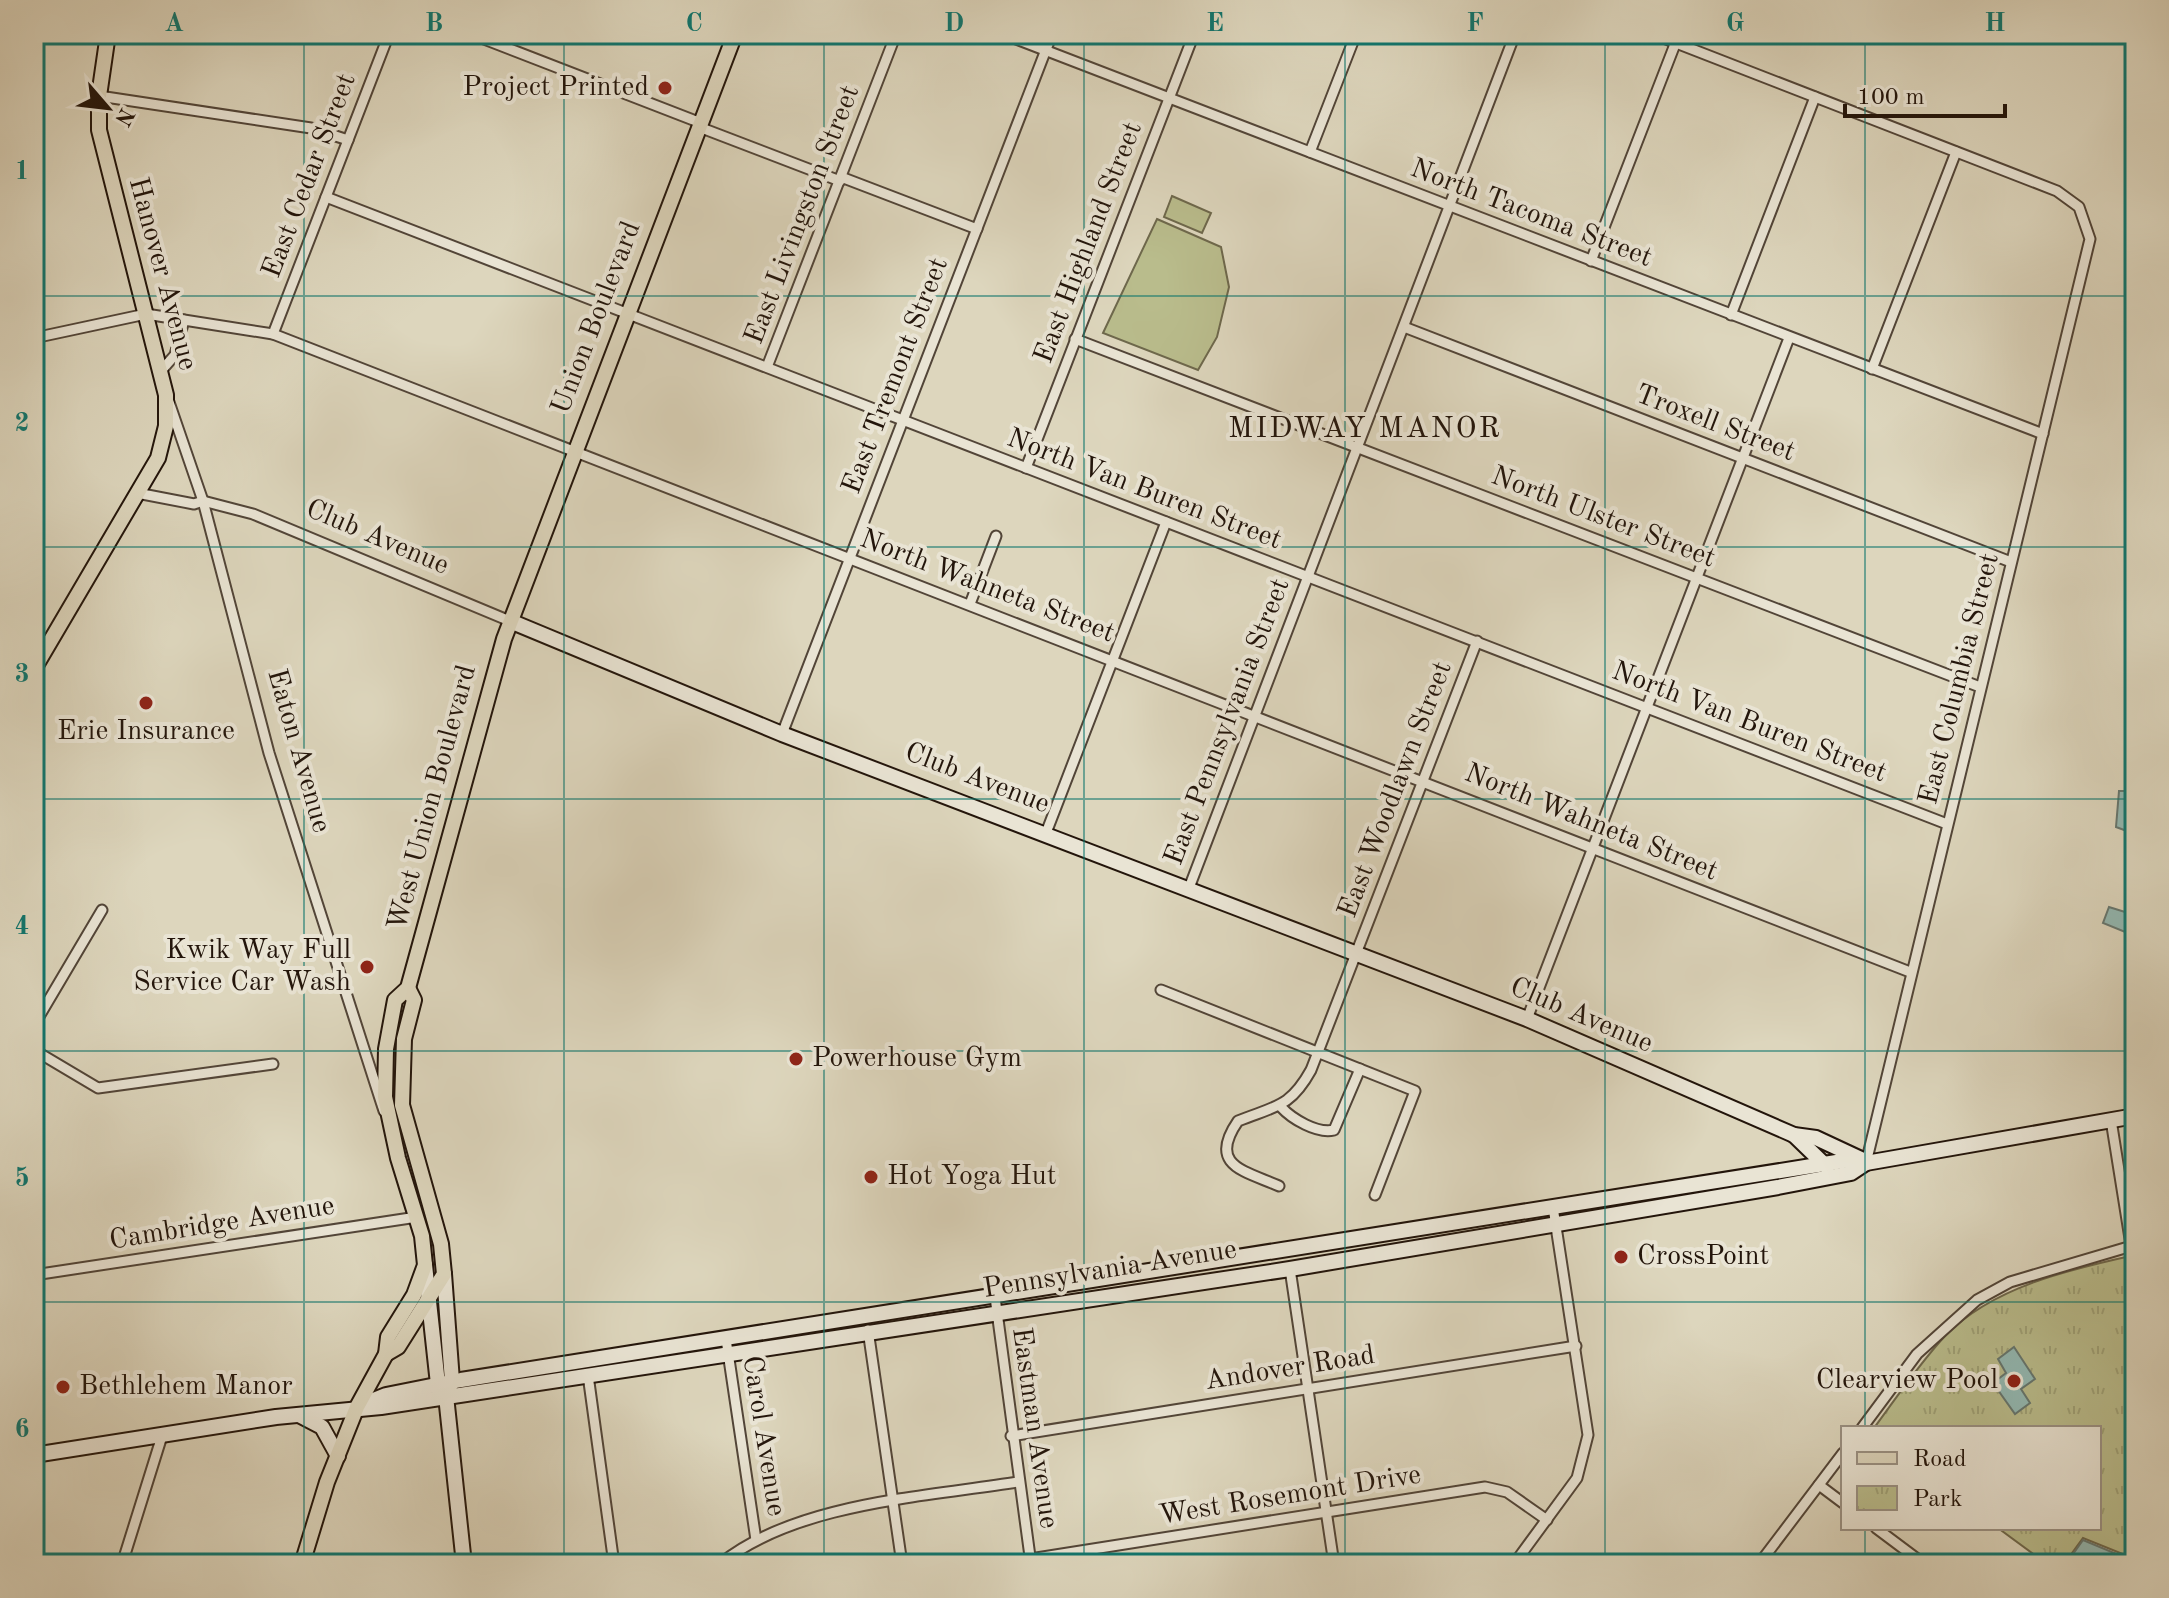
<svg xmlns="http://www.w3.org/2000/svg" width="2169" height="1598" font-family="'Old Standard TT',serif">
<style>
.grass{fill:#b9bc8c;stroke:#6e684c;stroke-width:2}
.park{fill:url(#park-tufts);stroke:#6e684c;stroke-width:2}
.water{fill:#93b9b3;stroke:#667770;stroke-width:2}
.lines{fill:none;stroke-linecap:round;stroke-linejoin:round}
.street-casing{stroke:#524538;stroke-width:13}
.secondary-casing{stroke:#23150b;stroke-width:18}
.primary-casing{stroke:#23150b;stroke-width:18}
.street{stroke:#e9e4d4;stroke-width:9}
.secondary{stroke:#e9e4d4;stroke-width:14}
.primary{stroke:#ddd6bd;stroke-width:14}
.grid{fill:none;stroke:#0f766e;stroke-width:2;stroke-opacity:0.55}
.poi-dot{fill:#8f2418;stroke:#e9e4d4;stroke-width:3}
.labels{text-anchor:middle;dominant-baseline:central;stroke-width:8;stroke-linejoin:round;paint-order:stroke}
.poi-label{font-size:28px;fill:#23150b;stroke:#e9e4d4;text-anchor:start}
.street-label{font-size:28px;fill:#23150b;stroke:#e9e4d4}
.neighbourhood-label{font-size:30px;letter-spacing:2px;fill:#23150b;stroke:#e9e4d4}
.neatline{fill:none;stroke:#0f766e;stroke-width:3}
.grid-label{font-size:26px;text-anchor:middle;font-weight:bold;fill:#0f766e}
</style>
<defs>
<pattern id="park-tufts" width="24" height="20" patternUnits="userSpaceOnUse" patternTransform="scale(2)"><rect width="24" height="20" fill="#b9bc8c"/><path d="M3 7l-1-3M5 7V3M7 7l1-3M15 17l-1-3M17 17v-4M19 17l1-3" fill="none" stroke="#9fa177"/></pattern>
</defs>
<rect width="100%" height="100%" fill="#ddd6bd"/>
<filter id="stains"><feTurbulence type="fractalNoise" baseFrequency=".0025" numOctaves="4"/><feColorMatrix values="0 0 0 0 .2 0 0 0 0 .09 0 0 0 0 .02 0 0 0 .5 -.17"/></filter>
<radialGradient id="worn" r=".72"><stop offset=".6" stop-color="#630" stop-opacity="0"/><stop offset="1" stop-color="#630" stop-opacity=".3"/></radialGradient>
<g class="grass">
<path d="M1172 196 1211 213 1202 233 1164 217Z"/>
<path d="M1157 219 1221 247 1229 287 1217 337 1198 370 1103 333Z"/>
</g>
<path class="park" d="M2135 1255V1559L2083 1538 2064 1564H2047L1998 1528H2099V1428H1874C1897 1397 1919 1364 1945 1336 1992 1287 2071 1269 2135 1255Z"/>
<g class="water">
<path d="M2119 791H2129L2135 798V834L2116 827Z"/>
<path d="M2133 890 2135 891V936L2103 923 2109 907 2125 912Z"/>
<path d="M2014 1347 2035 1379 2021 1389 2030 1403 2015 1414 1993 1383 2006 1373 1998 1359Z"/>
<path d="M2083 1540 2131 1560 2132 1564H2066Z"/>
</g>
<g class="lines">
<g class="street-casing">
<g id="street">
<path d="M471 34 701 123"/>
<path d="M1003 34 2043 434"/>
<path d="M1653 34 2057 191 2079 207 2090 239 1866 1163"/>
<path d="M99 96 311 128 348 140"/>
<path d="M699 127 840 181"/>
<path d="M1310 152 1356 34"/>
<path d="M841 177 977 229"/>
<path d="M326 197 1947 824"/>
<path d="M1591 261 1679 34"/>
<path d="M1731 315 1815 97"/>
<path d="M1404 327 2011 562"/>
<path d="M273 334 389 34"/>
<path d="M34 338 146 314 273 334 1910 972"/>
<path d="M1075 339 1980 687"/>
<path d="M767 367 896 34"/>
<path d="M1872 369 1956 152"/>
<path d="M160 372 175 355 184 320"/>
<path d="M169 402 203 501 269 753 384 1111"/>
<path d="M1026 468 1194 34"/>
<path d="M137 493 194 504 203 501 253 514 510 621"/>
<path d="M970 604 996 536"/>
<path d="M2135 728V765"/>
<path d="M782 734 1052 34"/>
<path d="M1046 833 1166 522"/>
<path d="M1189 888 1515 34"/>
<path d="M1161 990 1415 1091 1375 1195"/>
<path d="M1527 1019 1789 338"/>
<path d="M34 1025 102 910"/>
<path d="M34 1050 98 1088 273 1064"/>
<path d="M1281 1107C1292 1119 1317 1134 1334 1130L1360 1069"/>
<path d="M2111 1120 2131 1245"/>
<path d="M1279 1186C1245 1171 1207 1166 1238 1121 1275 1106 1290 1108 1311 1070L1477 641"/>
<path d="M1290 1269 1334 1564"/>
<path d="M34 1275 417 1217"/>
<path d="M995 1297 1031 1564"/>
<path d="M868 1330 902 1564"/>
<path d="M726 1339 756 1540"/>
<path d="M588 1375 614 1564"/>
<path d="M1862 1428 1917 1354 1977 1300 2010 1282 2135 1245"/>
<path d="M1011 1436 1576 1346"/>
<path d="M1819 1485 1843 1503"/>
<path d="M1876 1528 1924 1564"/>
<path d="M1030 1559 1485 1487 1507 1492 1547 1520"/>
<path d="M122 1564 162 1436"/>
<path d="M720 1564C795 1503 924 1497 1018 1482"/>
<path d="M1514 1564 1577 1478 1588 1435 1553 1207"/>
<path d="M1759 1564 1843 1453"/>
</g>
</g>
<g class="secondary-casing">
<g id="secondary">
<path d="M510 621 782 734 1527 1019 1794 1135 1816 1138 1861 1159"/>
<path d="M1794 1135 1827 1167"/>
<path d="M425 1265 438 1384 446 1396 464 1564"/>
<path d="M444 1274 452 1381 449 1389"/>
<path d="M364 1404 386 1395 461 1380 1824 1164 1849 1160 1866 1163 2135 1116"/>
<path d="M299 1415 322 1427 338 1456"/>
<path d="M34 1455 276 1417 381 1407 1290 1269 1778 1187 1851 1173 1866 1163"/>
</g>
</g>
<g class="primary-casing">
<g id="primary">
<path d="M34 669 158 458 166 426V395L99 130V96L108 34"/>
<path d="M386 1354 398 1347 444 1274 441 1244 402 1105 404 1039 414 1000 408 988"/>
<path d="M302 1564 327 1482 357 1407 386 1354 388 1337 414 1295 425 1265 422 1236 398 1158 385 1097 386 1049 395 1000 408 988 504 639 735 34"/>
</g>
</g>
<use href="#street" class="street"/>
<use href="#secondary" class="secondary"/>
<use href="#primary" class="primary"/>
</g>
<path class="grid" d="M304 34V1564M564 34V1564M824 34V1564M1084 34V1564M1345 34V1564M1605 34V1564M1865 34V1428M34 296H2135M34 547H2135M34 799H2135M34 1051H2135M34 1302H2135M1865 1528V1564"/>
<g class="poi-dot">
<circle cx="665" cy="88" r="8"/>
<circle cx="146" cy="703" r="8"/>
<circle cx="367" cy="967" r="8"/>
<circle cx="796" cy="1059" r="8"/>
<circle cx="871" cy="1177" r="8"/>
<circle cx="1621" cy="1257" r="8"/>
<circle cx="2014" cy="1381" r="8"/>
<circle cx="63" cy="1387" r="8"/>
</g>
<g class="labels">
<g class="poi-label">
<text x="649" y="88" text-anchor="end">Project Printed</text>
<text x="146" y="732" text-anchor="middle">Erie Insurance</text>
<text x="351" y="951" text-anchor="end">Kwik Way Full<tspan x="351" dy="32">Service Car Wash</tspan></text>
<text x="812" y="1059">Powerhouse Gym</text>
<text x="887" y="1177">Hot Yoga Hut</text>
<text x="1637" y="1257">CrossPoint</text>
<text x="1998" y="1381" text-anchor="end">Clearview Pool</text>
<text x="79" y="1387">Bethlehem Manor</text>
</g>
<g class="street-label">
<text transform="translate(310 176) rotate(-69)">East Cedar Street</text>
<text transform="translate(1531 214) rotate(21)">North Tacoma Street</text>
<text transform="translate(803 215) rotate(-69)">East Livingston Street</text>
<text transform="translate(1089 243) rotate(-69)">East Highland Street</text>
<text transform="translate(162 274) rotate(75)">Hanover Avenue</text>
<text transform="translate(597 318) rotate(-69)">Union Boulevard</text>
<text transform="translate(896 376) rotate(-69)">East Tremont Street</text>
<text transform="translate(1715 424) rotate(21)">Troxell Street</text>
<text transform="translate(1144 490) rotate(21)">North Van Buren Street</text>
<text transform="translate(1603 518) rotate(21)">North Ulster Street</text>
<text transform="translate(377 538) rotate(23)">Club Avenue</text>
<text transform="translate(987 587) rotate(21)">North Wahneta Street</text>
<text transform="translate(1960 679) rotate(-76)">East Columbia Street</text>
<text transform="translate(1228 722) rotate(-69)">East Pennsylvania Street</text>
<text transform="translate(1749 723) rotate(21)">North Van Buren Street</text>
<text transform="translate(298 751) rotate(74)">Eaton Avenue</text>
<text transform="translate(977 779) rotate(21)">Club Avenue</text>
<text transform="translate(1396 790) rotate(-69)">East Woodlawn Street</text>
<text transform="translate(433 798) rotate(-75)">West Union Boulevard</text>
<text transform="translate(1591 823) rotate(22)">North Wahneta Street</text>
<text transform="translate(1581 1016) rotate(23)">Club Avenue</text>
<text transform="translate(222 1224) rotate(-9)">Cambridge Avenue</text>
<text transform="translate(1110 1270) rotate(-9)">Pennsylvania Avenue</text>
<text transform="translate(1290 1369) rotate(-9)">Andover Road</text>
<text transform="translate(1034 1428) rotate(82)">Eastman Avenue</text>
<text transform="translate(763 1436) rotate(81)">Carol Avenue</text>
<text transform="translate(1290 1496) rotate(-9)">West Rosemont Drive</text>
</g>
<g class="neighbourhood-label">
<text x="1365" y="429">MIDWAY MANOR</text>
</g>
</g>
<rect width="2169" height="1598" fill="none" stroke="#ddd6bd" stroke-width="88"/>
<rect x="1841" y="1426" width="260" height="104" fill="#e9e4d4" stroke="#9a9184" stroke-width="2"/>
<rect x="1857" y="1452" width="40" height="12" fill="#ddd6bd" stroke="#9a9184" stroke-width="2"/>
<text x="1913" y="1466" font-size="24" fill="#23150b">Road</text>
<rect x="1857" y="1486" width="40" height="24" fill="url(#park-tufts)" stroke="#9a9184" stroke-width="2"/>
<text x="1913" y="1506" font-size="24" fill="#23150b">Park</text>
<g transform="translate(108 108) rotate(118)" stroke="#e9e4d4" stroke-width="6" paint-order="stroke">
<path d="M0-6L14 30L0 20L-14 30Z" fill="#23150b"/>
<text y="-12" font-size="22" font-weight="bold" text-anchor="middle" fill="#23150b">N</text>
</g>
<path d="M1845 104v12h160v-12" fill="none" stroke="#23150b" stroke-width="4"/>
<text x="1857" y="104" font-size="24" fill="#23150b" stroke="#e9e4d4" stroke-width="6" paint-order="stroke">100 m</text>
<rect x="44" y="44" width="2081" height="1510" class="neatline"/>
<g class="grid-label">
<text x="174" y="31">A</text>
<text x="434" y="31">B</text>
<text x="694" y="31">C</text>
<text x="954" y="31">D</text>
<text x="1215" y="31">E</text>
<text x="1475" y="31">F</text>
<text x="1735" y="31">G</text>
<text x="1995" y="31">H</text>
<text x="22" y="179">1</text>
<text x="22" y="431">2</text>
<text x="22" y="682">3</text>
<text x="22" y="934">4</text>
<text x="22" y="1186">5</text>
<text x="22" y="1437">6</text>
</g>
<rect width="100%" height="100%" filter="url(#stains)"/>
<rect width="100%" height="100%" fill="url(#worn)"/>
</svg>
